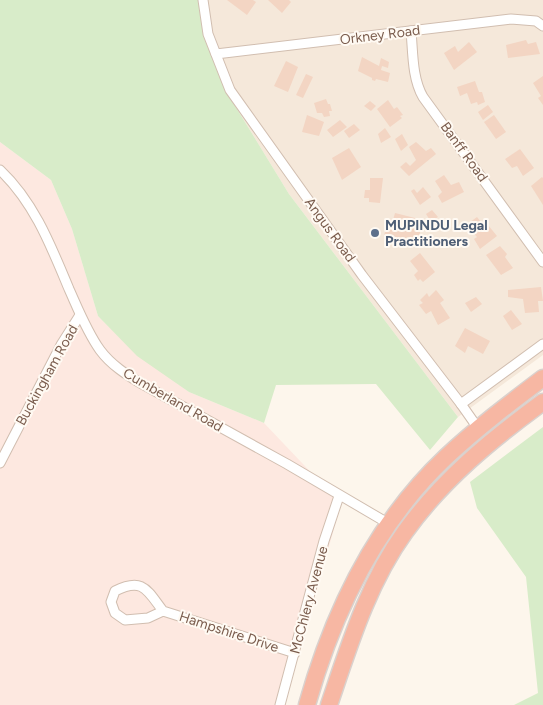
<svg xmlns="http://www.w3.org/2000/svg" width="543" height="705" font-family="Figtree,sans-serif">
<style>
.residential{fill:#f5e8da}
.commercial{fill:#fde8e0}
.green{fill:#d8ecc9}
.building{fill:#f3d5c3}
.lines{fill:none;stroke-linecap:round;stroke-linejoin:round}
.street-casing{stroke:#d1beb0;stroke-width:11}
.highway-casing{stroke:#dad1cd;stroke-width:19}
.street{stroke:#fff;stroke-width:9}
.highway{stroke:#f7b7a3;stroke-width:16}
.service-dot{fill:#5c6f8a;stroke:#fffaf3;stroke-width:2}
.labels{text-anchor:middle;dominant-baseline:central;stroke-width:4;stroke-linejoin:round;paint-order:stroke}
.street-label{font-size:14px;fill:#7a5c4d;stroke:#fffaf3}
.service-label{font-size:14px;font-weight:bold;fill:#4e5e75;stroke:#fffaf3;text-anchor:start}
</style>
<rect width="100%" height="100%" fill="#fdf6ec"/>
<path class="residential" d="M200 0H543V355L458 417 289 194 229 96Z"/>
<path class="commercial" d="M0 142 51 180 72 229 98 316 130 348 189 392 264 423 341 504 284 705H0Z"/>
<g class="green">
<path d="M0 0H200L229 96 289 194 458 417 430 450 376 384 276 385 264 423 189 392 137 356 98 316 72 229 51 180 0 142Z"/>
<path d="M543 427V705H514L538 693 526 577 477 508 470 482Z"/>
</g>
<g class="building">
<path d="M227 0H253L256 2 247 15Z"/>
<path d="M268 0H289L291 2 282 13Z"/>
<path d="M526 40 528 44 536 42 540 54 508 58 506 45Z"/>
<path d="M469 42 477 52 454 70 444 53 455 46 458 52Z"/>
<path d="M362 57 379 66 381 58 389 62 388 68 382 66 381 70 390 73 388 82 376 79 375 81 372 80V78L358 71Z"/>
<path d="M286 61 298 67 288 92 274 86Z"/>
<path d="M306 74 313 77 303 98 296 95Z"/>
<path d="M543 76V105L538 98 541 96 533 83Z"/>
<path d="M475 81 479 92H482L485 102 478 105 477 102 471 104 467 93 460 96 457 87Z"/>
<path d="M326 99 328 104H330L332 111H329L330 116 324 117 322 113H317L314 103Z"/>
<path d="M388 100 394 109 397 107 403 115 400 116 402 118 390 127 377 109Z"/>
<path d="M370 101 376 106 371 111 364 106Z"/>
<path d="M488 105 493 112 483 120 478 112Z"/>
<path d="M307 115 324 122 319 136 302 132Z"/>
<path d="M494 115 506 132 496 139 484 122Z"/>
<path d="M340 120 347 127 333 137 327 130Z"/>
<path d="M354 124 360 130 349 138 344 131Z"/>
<path d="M385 128 391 137 381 143 378 134Z"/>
<path d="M402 134 408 145 401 151 395 139Z"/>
<path d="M416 142 426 151 431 148 436 154 409 176 400 167 406 162 410 166 416 160 409 147Z"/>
<path d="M349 148 361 167 342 180 332 158Z"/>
<path d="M520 149 534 168 523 176 517 166 512 168 505 159Z"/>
<path d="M444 175 451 185 459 182 464 192 442 203 438 196 442 192 435 181Z"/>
<path d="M542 177 543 178V205L531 186Z"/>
<path d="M370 178H383L380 203 369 202V198H364L365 190H370Z"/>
<path d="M423 187 431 197 420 205 411 191 414 189 417 193Z"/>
<path d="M432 210 438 217 431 222 426 214Z"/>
<path d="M395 213 423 220 418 241 407 237 404 241 384 235 387 227H391Z"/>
<path d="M477 217 485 227 488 225 497 236 480 249 474 239 477 237 466 225Z"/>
<path d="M500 246 507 254 505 257 513 268 501 275 486 255Z"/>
<path d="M420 253 435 272 423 282 420 279 418 281 414 275 418 271 410 261Z"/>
<path d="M541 287 543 301H538L539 312 525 313 523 299 508 297V290Z"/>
<path d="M436 290 444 300 440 303 450 318 438 325 431 311 426 314 419 305 423 303 420 300 427 293 429 297Z"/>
<path d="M476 297 482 304 471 312 465 303Z"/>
<path d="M511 310 522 324 512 330 503 316Z"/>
<path d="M465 328 490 341 483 354 468 346 465 353 455 346Z"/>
</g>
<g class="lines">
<g class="street-casing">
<g id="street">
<path d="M203 0 208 34 230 90 362 275 461 404 480 431"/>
<path d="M411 31C413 52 412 78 423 97L543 262"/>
<path d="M216 54 511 19 536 21 543 26"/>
<path d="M0 170C34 202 51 246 69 289 78 309 87 332 100 350 111 365 127 375 142 384L287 464 391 525"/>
<path d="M461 404 543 344"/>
<path d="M0 463 61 345 80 315"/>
<path d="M163 611C147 590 143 577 115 591L111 602 115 613 125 620 148 618 163 611 295 653"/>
<path d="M280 705 324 541 339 496"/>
</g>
</g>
<g class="highway-casing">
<g id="highway">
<path d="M307 705C333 612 375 524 446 457 477 428 510 403 543 378"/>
<path d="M329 705C349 646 368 583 405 532 442 480 492 439 543 402"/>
</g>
</g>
<use href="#street" class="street"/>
<use href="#highway" class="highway"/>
</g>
<circle class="service-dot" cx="375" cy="233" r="5"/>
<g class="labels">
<g class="street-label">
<text transform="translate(380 35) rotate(-7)">Orkney Road</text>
<text transform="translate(464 152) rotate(54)">Banff Road</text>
<text transform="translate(330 230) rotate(54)">Angus Road</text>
<text transform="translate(47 375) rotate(-61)">Buckingham Road</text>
<text transform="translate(173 400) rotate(30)">Cumberland Road</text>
<text transform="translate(309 600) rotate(-75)">McChlery Avenue</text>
<text transform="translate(229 632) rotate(18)">Hampshire Drive</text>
</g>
<g class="service-label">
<text x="385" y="225">MUPINDU Legal<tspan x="385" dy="16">Practitioners</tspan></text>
</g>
</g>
</svg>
